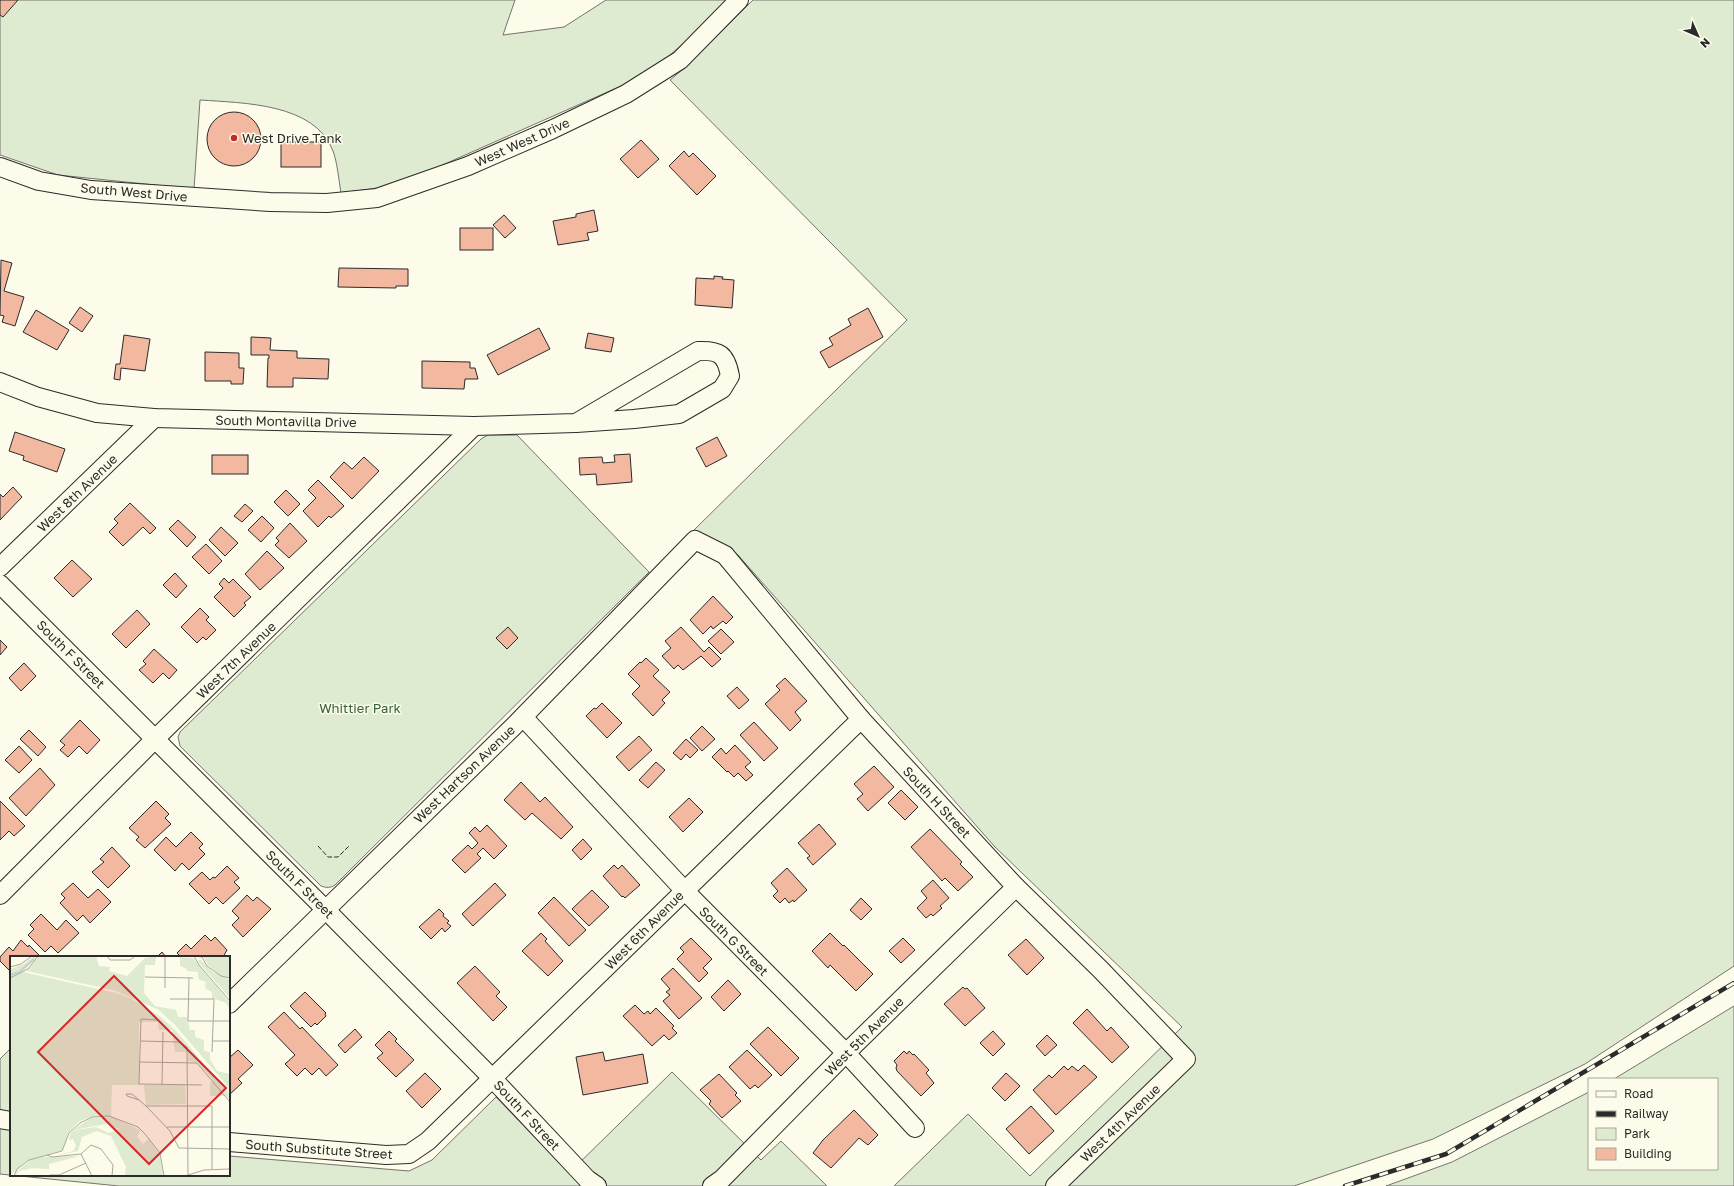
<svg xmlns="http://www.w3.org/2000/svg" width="1734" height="1186" font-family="'Golos Text',sans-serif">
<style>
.green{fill:#deebd1;stroke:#74746e}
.building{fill:#f2b8a0;stroke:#2b2b2b}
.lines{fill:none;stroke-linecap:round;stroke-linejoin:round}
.minor-casing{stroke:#2b2b2b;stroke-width:20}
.minor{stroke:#fdfbea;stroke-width:18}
.rail-casing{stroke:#2b2b2b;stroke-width:4.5}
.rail{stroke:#fdfbea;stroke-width:3;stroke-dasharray:9;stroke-linecap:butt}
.fence{stroke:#2b2b2b;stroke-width:1;stroke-dasharray:5 2;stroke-linecap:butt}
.poi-dot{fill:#c62828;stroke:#fdfbea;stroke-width:1.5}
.labels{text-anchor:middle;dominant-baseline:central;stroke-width:3;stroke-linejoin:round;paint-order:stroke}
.poi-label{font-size:13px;fill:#2b2b2b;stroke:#fdfbea;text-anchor:start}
.street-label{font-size:13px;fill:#2b2b2b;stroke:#fdfbea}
.park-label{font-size:13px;fill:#34623c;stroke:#fdfbea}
.inset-river{fill:none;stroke:#c7d0d0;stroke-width:2}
.inset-road{fill:none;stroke:#a9a89e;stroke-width:1}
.view{fill:#d62828;fill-opacity:0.15;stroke:#d62828;stroke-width:2}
.inset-edge{fill:none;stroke:#2b2b2b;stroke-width:2}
</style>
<rect width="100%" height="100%" fill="#fdfbea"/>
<g class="green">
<path d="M0 0H515L503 35 564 27 606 0H728L714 17 648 74 438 167 377 188 341 193C339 181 337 161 333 151 315 103 243 103 200 100L194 189 58 175 0 155Z"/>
<path d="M753 0H1734V966L1585 1064 1433 1139 1294 1186H894L968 1114 1030 1176 1182 1027 995 847 738 555 693 531 907 320 670 80 687 66Z"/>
<path d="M488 435H517L649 572 335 885C330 888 327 888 321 886L180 746 178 737 180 732 481 439Z"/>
<path d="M1734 1006V1186H1386L1452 1162 1589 1092V1169H1717V1079H1614Z"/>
<path d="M11 1048V1175H229V1156L409 1171 432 1160 496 1097 569 1173 672 1072 761 1160 781 1141 827 1186H119L0 1174V1059Z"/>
</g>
<g class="building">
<path d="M0 0H18L3 17 0 15Z"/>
<circle cx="234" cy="139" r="27"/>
<path d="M641 140 659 159 638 178 620 159Z"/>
<rect x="281" y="142" width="40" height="25"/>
<path d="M684 151 689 157 693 153 716 176 697 195 669 166Z"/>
<path d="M594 210 598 231 587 233 589 240 558 245 553 221 576 217V214Z"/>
<path d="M504 215 516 228 505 238 493 225Z"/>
<rect x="460" y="228" width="33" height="22"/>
<path d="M1 260 12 263 4 291 24 297 15 326 2 322 4 316 0 315Z"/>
<path d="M339 268 408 269V286H396V288L338 287Z"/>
<path d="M714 276 723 277 722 279 734 280 732 308 695 305 696 278 714 279Z"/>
<path d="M80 307 93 316 82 332 69 323Z"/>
<path d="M868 308 883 337 829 368 820 352 833 345 829 338 851 325 848 319Z"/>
<path d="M36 310 69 330 57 350 23 332Z"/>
<path d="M539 328 550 349 498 375 487 355Z"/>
<path d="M588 333 614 338 611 352 585 348Z"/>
<path d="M124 335 150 339 145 371 121 368 120 380 114 379 116 364H120Z"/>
<path d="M251 337 271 338 270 350 297 351V358L329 359 328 379 293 378V387H267L268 358H269V355H251Z"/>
<path d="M205 352 239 353V368H244L243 384H231V381H205Z"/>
<path d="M422 361 470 362V368H475L478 379H465L464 389 422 388Z"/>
<path d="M15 432 65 449 57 472 23 460 24 456 9 451Z"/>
<path d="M717 437 727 456 706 467 696 448Z"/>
<path d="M630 454 632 482 597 485 596 474 580 475 579 458 602 457 603 463 615 462 614 455Z"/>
<rect x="212" y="455" width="36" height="19"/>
<path d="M364 457 379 471 352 499 330 477 344 462 352 469Z"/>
<path d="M318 480 344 506 331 518 329 516 318 527 303 511 316 498 308 490Z"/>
<path d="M13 487 22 497 0 520V494L3 497Z"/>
<path d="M286 490 300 504 288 516 274 502Z"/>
<path d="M130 503 156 528 150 534 143 527 123 546 109 532 118 523 114 519Z"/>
<path d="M245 504 253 511 242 522 234 516Z"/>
<path d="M262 516 274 528 261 542 248 530Z"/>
<path d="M178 520 196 537 187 547 169 529Z"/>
<path d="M290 523 307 541 289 558 275 545 279 541 276 538Z"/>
<path d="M221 527 238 543 225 556 209 540Z"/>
<path d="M206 544 222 561 209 574 192 557Z"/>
<path d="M267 551 284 568 260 590 245 574Z"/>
<path d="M72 560 92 579 73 597 54 578Z"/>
<path d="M175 573 187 586 176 598 163 585Z"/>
<path d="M224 578 229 583 233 579 251 597 244 603 246 605 234 617 214 597 223 588 219 584Z"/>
<path d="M713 596 733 617 726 624 723 621 713 629 711 626 703 634 690 620Z"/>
<path d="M200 608 209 617 206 620 216 630 206 640 203 637 197 643 181 627Z"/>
<path d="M137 610 150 624 126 648 112 634Z"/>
<path d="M508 627 518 638 507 649 496 638Z"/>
<path d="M681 627 704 652 709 647 721 659 712 667 701 656 683 670 678 665 674 669 662 656 671 648 665 641Z"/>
<path d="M721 629 734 642 721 654 708 641Z"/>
<path d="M0 640 7 647 0 655Z"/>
<path d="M154 649 177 670 169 679 163 673 153 683 139 670 146 664 143 661Z"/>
<path d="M646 658 659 670 653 676 670 692 662 700 665 703 653 716 632 694 640 686 628 674 640 662 641 663Z"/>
<path d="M24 663 36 676 21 691 9 678Z"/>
<path d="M785 678 807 701 795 712 801 720 790 731 765 704 780 690 776 686Z"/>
<path d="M737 687 749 700 739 709 727 696Z"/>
<path d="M602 703 622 723 607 738 586 716 594 708 596 709Z"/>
<path d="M80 720 100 740 87 754 79 746 68 757 60 750 65 745 60 741Z"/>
<path d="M754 722 778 748 764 761 740 735Z"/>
<path d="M702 726 715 739 702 751 690 738Z"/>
<path d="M29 730 46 747 38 756 20 739Z"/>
<path d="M639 736 652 750 629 771 616 757Z"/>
<path d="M686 739 698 750 690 758 686 754 681 760 673 753Z"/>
<path d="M735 745 751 762 745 767 753 775 746 781 738 773 734 777 728 771 727 772 712 757 721 748 726 754Z"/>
<path d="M19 746 32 760 19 773 5 760Z"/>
<path d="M656 762 665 770 648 788 639 780Z"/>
<path d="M874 766 894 787 868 811 857 799 863 794 854 784Z"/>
<path d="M40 768 55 785 26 816 9 798Z"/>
<path d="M521 782 540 802 545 797 573 827 561 839 532 813 525 820 504 800Z"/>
<path d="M901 790 918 807 905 820 888 803Z"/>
<path d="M689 798 703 812 683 832 669 817Z"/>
<path d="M0 801 25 826 14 836 9 831 0 840Z"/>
<path d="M156 801 169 814 165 818 171 824 145 848 136 840 139 837 129 828Z"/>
<path d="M819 824 836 844 813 865 807 858 810 856 798 843Z"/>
<path d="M487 825 507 846 494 859 483 848 477 854 481 858 465 873 452 860 468 845 472 849 478 843 469 833 475 827 480 832Z"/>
<path d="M930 829 962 862 960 864 973 877 958 891 945 878 942 881 911 847Z"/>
<path d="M191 832 203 844 199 848 205 854 189 870 182 863 175 871 154 850 166 837 176 847Z"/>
<path d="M583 839 592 849 581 860 572 850Z"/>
<path d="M112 847 130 866 108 888 92 872 104 862 100 859Z"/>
<path d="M614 865 618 869 622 865 640 885 625 898 623 896 622 897 603 876Z"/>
<path d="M227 866 239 878 234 882 240 888 223 904 216 897 209 904 189 884 202 872 210 880 213 877 215 878Z"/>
<path d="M787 868 807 890 794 902 793 900 789 903 785 898 780 903 773 896 778 891 771 883Z"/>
<path d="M933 880 949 898 940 906 942 908 933 916 931 914 926 918 917 908 927 898 921 891Z"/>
<path d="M73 883 88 898 98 889 111 902 90 923 83 915 77 921 60 903 65 898 61 894Z"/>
<path d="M495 883 506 895 473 926 462 914Z"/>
<path d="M592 890 609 907 589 926 572 909Z"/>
<path d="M247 895 253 901 257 897 271 909 243 937 232 925 239 918 232 911Z"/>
<path d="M554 897 586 930 569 946 538 913Z"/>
<path d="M861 898 872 909 861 920 850 910Z"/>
<path d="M439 909 444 914 443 916 449 921 447 923 451 926 445 932 442 928 431 939 419 927Z"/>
<path d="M41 914 57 930 66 920 79 933 58 953 51 946 45 952 28 935 34 929 30 925Z"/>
<path d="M541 933 547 939 545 941 563 961 548 976 522 951Z"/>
<path d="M830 933 843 946 844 945 873 974 856 991 830 965 828 968 812 951Z"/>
<path d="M205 935 211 941 215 937 227 950 223 957H181L177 953 186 944 191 949Z"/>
<path d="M691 938 712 959 703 968 708 973 699 982 677 959 684 952 680 948Z"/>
<path d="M903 938 915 950 901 963 889 951Z"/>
<path d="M1026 939 1044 958 1027 975 1008 955Z"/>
<path d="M21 940 28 947 29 945 39 955 37 957H11V972L0 961V957L9 947 13 951Z"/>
<path d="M162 952 166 957H157Z"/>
<path d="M475 966 500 992 496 996 507 1007 493 1021 457 983Z"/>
<path d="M673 968 702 998 679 1019 663 1001 670 995 666 992 670 989 661 979Z"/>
<path d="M728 980 741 994 724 1011 711 997Z"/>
<path d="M963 987 965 989 967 988 985 1008 965 1026 944 1004Z"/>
<path d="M305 992 326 1013 325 1014 326 1016 317 1025 315 1023 311 1027 290 1006Z"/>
<path d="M635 1005 644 1014 648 1011 650 1014 656 1008 674 1026 672 1028 677 1033 669 1040 664 1035 652 1046 623 1016Z"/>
<path d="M1087 1009 1107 1031 1111 1027 1129 1047 1112 1063 1073 1023Z"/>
<path d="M284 1012 300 1029 302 1027 338 1065 326 1076 319 1068 312 1075 305 1068 297 1076 285 1064 295 1055 268 1027Z"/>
<path d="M768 1027 799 1058 781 1076 750 1044Z"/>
<path d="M355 1029 362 1037 345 1053 338 1045Z"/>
<path d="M389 1031 397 1039 395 1041 414 1060 396 1077 377 1058 383 1053 375 1045Z"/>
<path d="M993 1031 1005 1044 993 1056 980 1043Z"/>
<path d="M1047 1035 1057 1045 1045 1056 1036 1046Z"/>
<path d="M238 1050 253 1065 238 1079 242 1083 229 1095V1058Z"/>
<path d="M747 1050 772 1075 758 1088 755 1085 750 1089 729 1067Z"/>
<path d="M904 1051 907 1054 909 1051 913 1055 914 1054 929 1070 926 1073 934 1083 921 1096 897 1071 896 1068 897 1065 894 1061Z"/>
<path d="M603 1052 605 1061 643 1054 648 1083 583 1095 576 1057Z"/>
<path d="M1084 1065 1097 1077 1056 1115 1033 1090 1049 1075 1052 1078 1064 1066 1068 1070 1072 1066 1078 1071Z"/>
<path d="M425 1073 441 1089 422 1108 406 1091Z"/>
<path d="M1006 1073 1020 1086 1005 1101 992 1088Z"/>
<path d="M719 1074 737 1093 735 1095 741 1101 722 1118 709 1104 711 1101 700 1090Z"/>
<path d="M1031 1106 1054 1131 1029 1154 1006 1129Z"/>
<path d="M854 1110 878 1135 868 1145 859 1138 831 1168 813 1153 823 1140Z"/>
</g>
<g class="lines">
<g class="minor-casing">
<g id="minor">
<path d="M0 167 39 181 91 190 270 202 327 203 377 198 468 166 553 129 626 94 680 60 739 0"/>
<path d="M0 382 38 397 97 413 154 418 474 426 576 423 634 419 679 414 722 389 730 376C726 354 719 350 698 351L576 423"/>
<path d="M0 567 154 418"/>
<path d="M0 584 325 909 493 1079 587 1179 597 1186"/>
<path d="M523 717 684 890 846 1053 915 1128"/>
<path d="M0 895 155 739 474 426"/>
<path d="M229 1004 514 726 695 540 725 555 861 719 1016 887 1101 970 1186 1059 1055 1186"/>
<path d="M0 1119 11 1121"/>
<path d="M229 1142 386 1155 409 1154 428 1141 861 719"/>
<path d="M712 1186 722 1179 846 1053 1016 887"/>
</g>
</g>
<use href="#minor" class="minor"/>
<g class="rail-casing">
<path id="rail" d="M1345 1186 1446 1154 1734 983"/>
</g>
<use href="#rail" class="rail"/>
<path class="fence" d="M318 846 328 857H338L349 846"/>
</g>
<circle class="poi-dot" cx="234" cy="138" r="4"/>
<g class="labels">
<g class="poi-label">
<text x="242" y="138">West Drive Tank</text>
</g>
<g class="street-label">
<text transform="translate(522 142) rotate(-24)">West West Drive</text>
<text transform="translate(134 192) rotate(5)">South West Drive</text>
<text transform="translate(286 421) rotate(1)">South Montavilla Drive</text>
<text transform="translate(77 493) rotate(-44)">West 8th Avenue</text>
<text transform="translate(71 654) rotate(45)">South F Street</text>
<text transform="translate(236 660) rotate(-44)">West 7th Avenue</text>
<text transform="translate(464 774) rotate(-44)">West Hartson Avenue</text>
<text transform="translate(937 802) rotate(47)">South H Street</text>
<text transform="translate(300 884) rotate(45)">South F Street</text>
<text transform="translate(644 930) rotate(-45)">West 6th Avenue</text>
<text transform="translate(734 941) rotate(45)">South G Street</text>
<text transform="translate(864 1036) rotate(-45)">West 5th Avenue</text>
<text transform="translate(527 1115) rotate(47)">South F Street</text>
<text transform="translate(1120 1123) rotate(-44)">West 4th Avenue</text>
<text transform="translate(319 1149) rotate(4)">South Substitute Street</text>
</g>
<g class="park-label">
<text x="360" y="708">Whittier Park</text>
</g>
</g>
<g transform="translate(10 956)">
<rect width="220" height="220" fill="#fdfbea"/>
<path d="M24 0H27L13 16 106 37 120 42 151 61 168 77 220 139V144L216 140H200V127L203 124 188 106 178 105V96H165L162 74H149L148 66H129V129H102L101 160 80 161 68 166 58 177 53 194 15 206 0 220V13L14 8ZM29 0H86L89 10 100 11 99 15 117 20 135 2 146 0 145 9H135L134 37 145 50 166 54 168 61H177L180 74H185V81L194 84V95L200 96V103L207 115 220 118V133L166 70 149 54 106 35 17 15ZM193 0H220V22L211 20 198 9ZM170 1 183 2 220 47V53L216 47 202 42V36L195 32 196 26 188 23V16L177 15V13L170 10ZM190 3 203 16 220 24V42L191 9 188 5ZM134 129H175L176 148 136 149ZM102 161 130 174 127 181 133 188 139 183 150 199 153 220H115L116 211 101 180 87 175 72 181 68 195 45 200 63 195 66 190 63 183 59 184 61 176 65 174 86 171 99 177 109 173 96 168 63 174 81 162ZM70 200 39 208V213L23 212 9 215 5 220 7 215 21 204 32 201Z" fill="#deebd1"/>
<path class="inset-river" d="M0 19 9 16 24 3"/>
<path class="inset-road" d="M97 0 100 4H120L125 0M156 0H184M184 0 189 9 220 45M184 0 192 1 197 10 211 20 220 22M0 11 11 8 22 0M135 21 183 22M0 22 18 13 28 0M179 22 178 65H220M155 32V0M160 43H204L202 96M148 64 131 63 129 128 192 129M131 85 169 86 177 91 178 220M202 85H220M130 106 187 107 220 146M152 128 153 76M129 144 117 140 116 138H122L136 150 160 175 169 192 220 193M136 150H202V213M157 171H220M71 198 81 189 91 193 103 209 102 220M71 198 82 220M37 199 42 201 71 198M40 219H49L76 207M4 220 7 213 19 204 52 195 59 177 70 167 82 161 99 160 128 171 135 178 150 197 154 220M175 220 194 214 220 213"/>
<path class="view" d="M104 20 216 132 139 208 28 96Z"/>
<rect width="220" height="220" class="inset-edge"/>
</g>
<rect x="1588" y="1078" width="130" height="92" fill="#fdfbea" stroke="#a9a89e"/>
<rect x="1596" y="1091" width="20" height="6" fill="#fdfbea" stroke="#a9a89e"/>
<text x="1624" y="1098" font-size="12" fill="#2b2b2b">Road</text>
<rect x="1596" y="1111" width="20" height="6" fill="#2b2b2b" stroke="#a9a89e"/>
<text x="1624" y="1118" font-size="12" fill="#2b2b2b">Railway</text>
<rect x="1596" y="1128" width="20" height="12" fill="#deebd1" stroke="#a9a89e"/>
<text x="1624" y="1138" font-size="12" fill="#2b2b2b">Park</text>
<rect x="1596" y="1148" width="20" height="12" fill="#f2b8a0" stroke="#a9a89e"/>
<text x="1624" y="1158" font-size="12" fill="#2b2b2b">Building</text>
<g transform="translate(1698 36) rotate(135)" stroke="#fdfbea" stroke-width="3" paint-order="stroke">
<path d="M0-3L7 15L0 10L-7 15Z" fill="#2b2b2b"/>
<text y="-6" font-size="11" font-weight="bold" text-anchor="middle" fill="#2b2b2b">N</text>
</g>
</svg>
